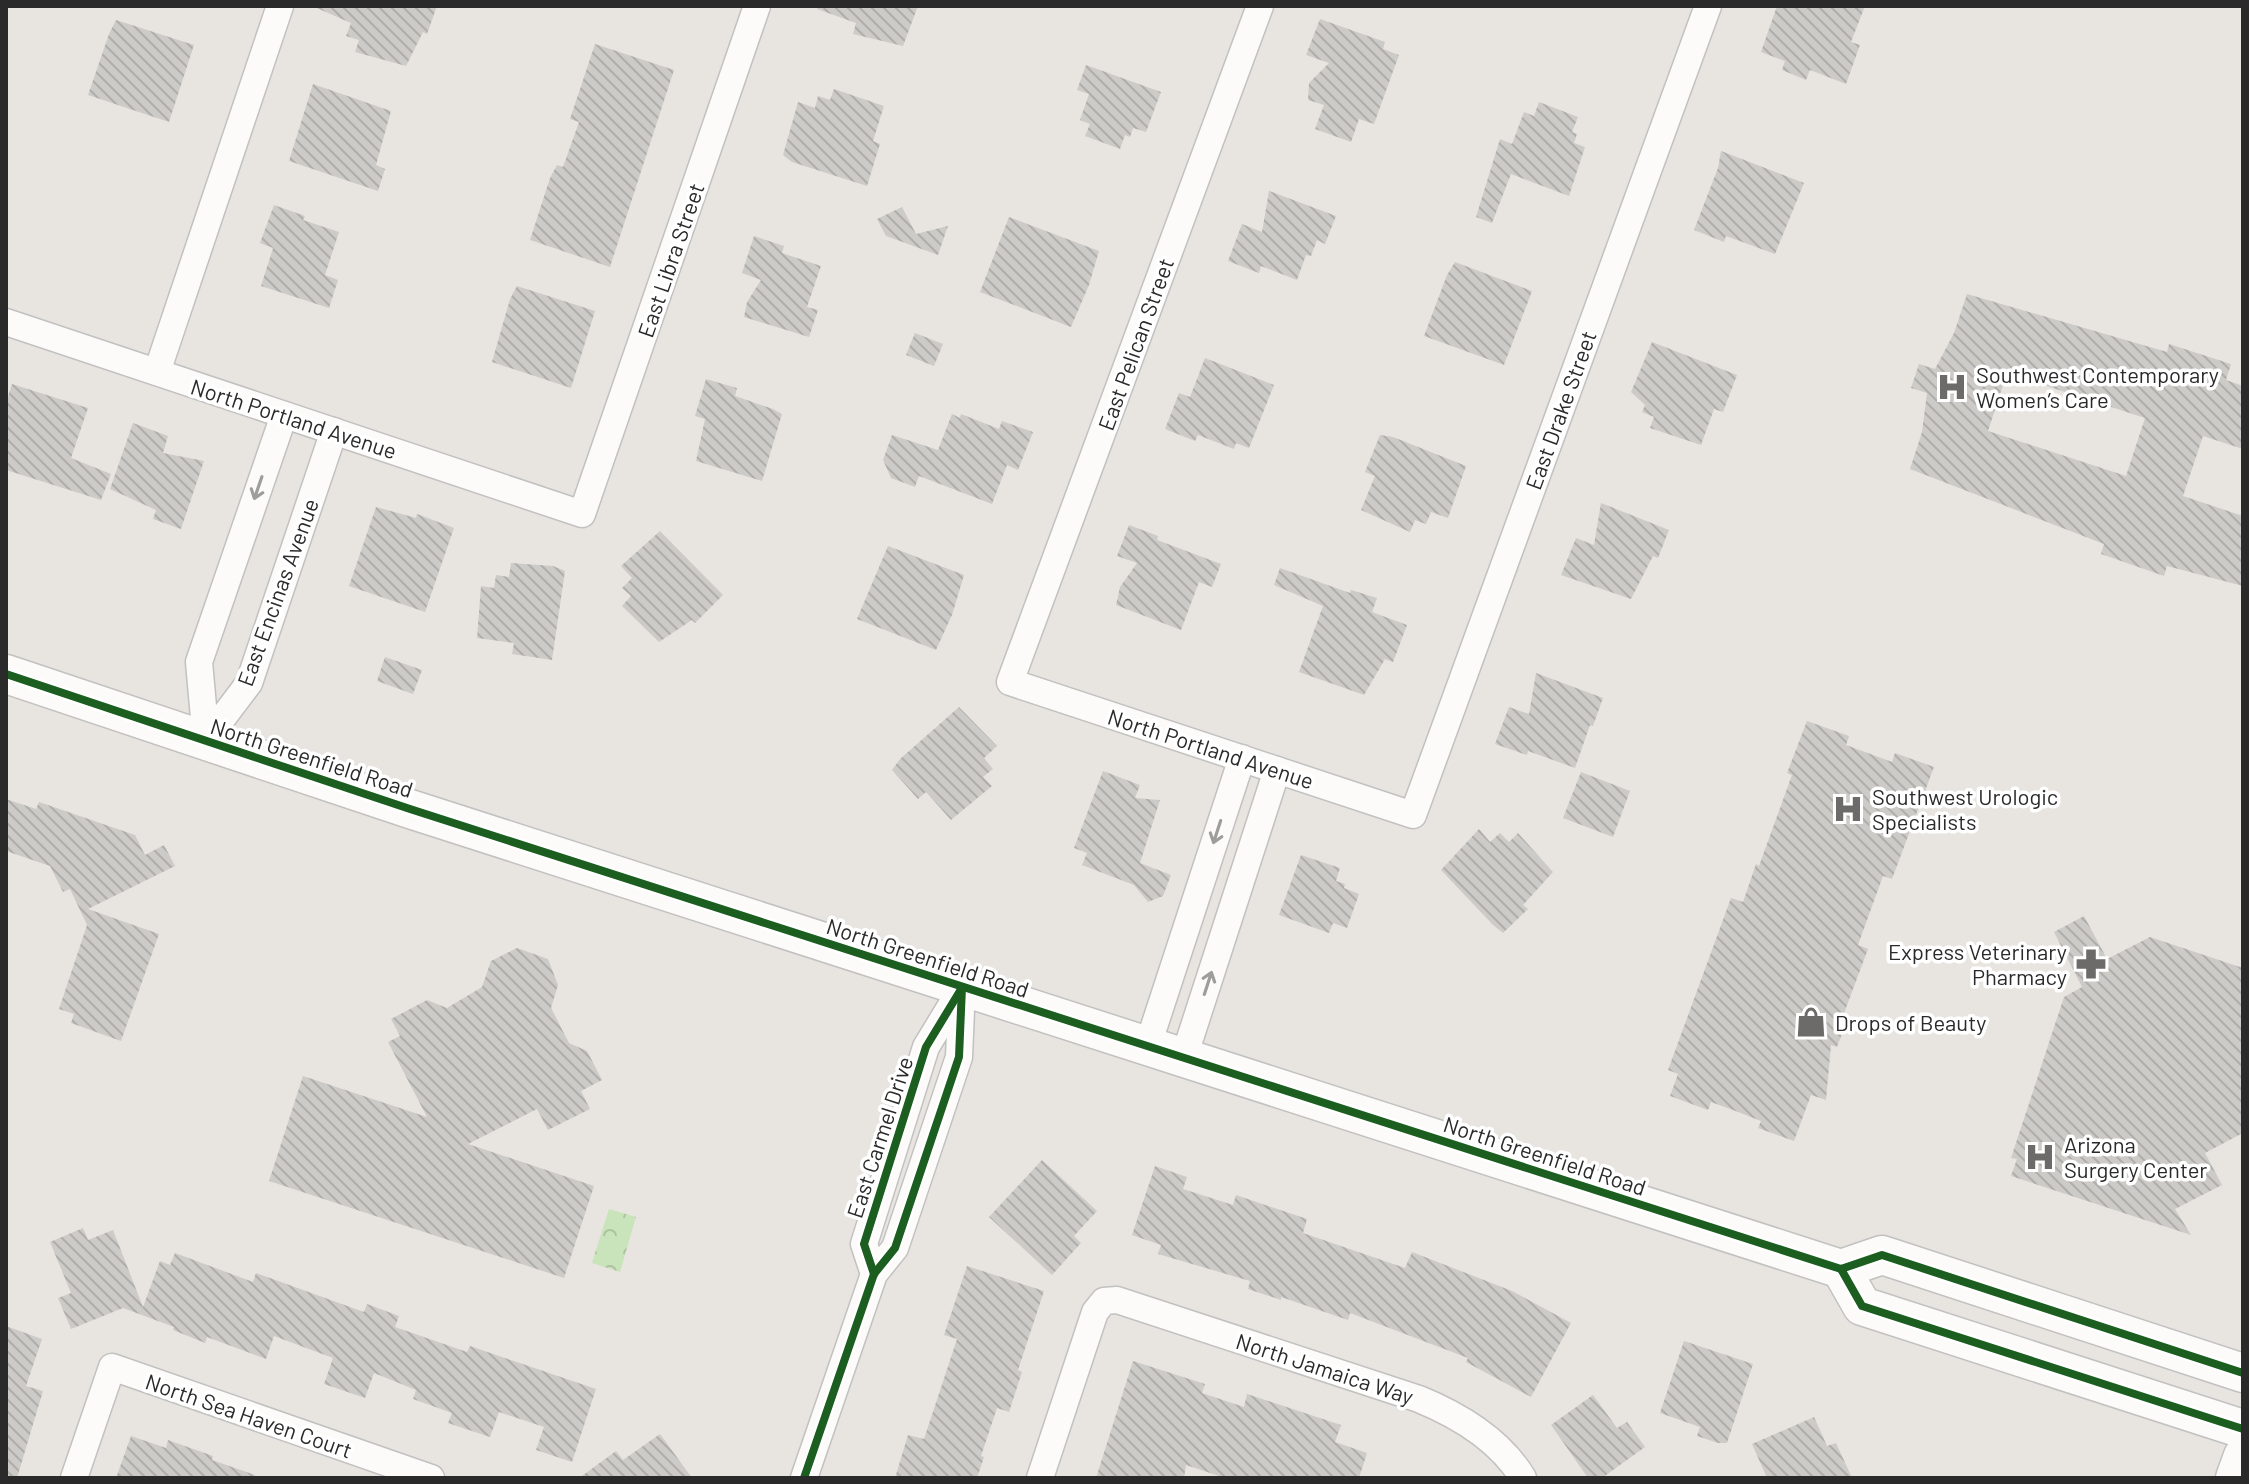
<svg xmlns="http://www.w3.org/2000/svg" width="2249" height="1484" font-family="Barlow,sans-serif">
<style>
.forest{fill:url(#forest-crowns)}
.building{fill:url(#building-back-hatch);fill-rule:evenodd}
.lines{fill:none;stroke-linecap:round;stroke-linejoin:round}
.street-casing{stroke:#c2c1c1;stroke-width:29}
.secondary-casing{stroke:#c2c1c1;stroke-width:41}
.street{stroke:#fcfbfa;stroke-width:26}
.secondary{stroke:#fcfbfa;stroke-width:38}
.cycleway-casing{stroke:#fff;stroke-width:13}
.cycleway{stroke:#1b5e20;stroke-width:8}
.oneway{stroke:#9e9d9c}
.labels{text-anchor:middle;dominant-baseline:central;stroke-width:7;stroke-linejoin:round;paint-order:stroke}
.street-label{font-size:22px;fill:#2a2a2a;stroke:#fff}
.poi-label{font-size:22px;fill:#2a2a2a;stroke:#fff;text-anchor:start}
</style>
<defs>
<pattern id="forest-crowns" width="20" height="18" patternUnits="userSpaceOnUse" patternTransform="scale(2)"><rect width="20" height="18" fill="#c9e3ba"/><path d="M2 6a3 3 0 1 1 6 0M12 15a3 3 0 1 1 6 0" fill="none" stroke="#adc3a0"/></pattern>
<pattern id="building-back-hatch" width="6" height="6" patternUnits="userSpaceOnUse" patternTransform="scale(2)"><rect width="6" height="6" fill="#cdcbc7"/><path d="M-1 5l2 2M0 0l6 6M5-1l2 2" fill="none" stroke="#b0aeab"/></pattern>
</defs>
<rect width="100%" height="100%" fill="#e8e5e0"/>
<path class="forest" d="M609 1209 636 1217 620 1272 592 1263Z"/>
<g class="building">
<path d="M312 6H437L427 34 423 32 406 66 355 52 359 40 346 36 351 23Z"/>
<path d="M818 6H918L903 46 853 34 856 23 817 9Z"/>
<path d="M1777 6H1865L1851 42 1860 45 1846 84 1810 70 1806 80 1782 70 1785 61 1761 52Z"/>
<path d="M1320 19 1385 42 1383 49 1399 55 1374 124 1359 119 1351 142 1315 129 1324 105 1308 100 1309 83 1329 63 1306 55Z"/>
<path d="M116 20 194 45 169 122 88 95 109 34Z"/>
<path d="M595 44 674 70 610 267 530 240 550 178 557 165 563 167 579 122 570 119Z"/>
<path d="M1086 65 1161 92 1146 132 1133 128 1130 137 1125 135 1120 149 1085 136 1090 124 1080 120 1089 94 1077 90Z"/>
<path d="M313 84 391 111 376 165 385 169 378 191 289 161Z"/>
<path d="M834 89 884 106 873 141 880 144 867 186 792 162 783 155 798 102 815 108 818 96 830 100Z"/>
<path d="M1539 102 1578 117 1572 132 1577 134 1574 143 1585 147 1569 196 1511 174 1492 223 1476 217 1500 139 1512 144 1524 112 1534 116Z"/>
<path d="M1721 151 1804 183 1775 254 1726 236 1724 242 1694 230 1718 168Z"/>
<path d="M1269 191 1336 216 1325 244 1317 240 1311 256 1306 255 1297 280 1261 266 1259 273 1228 261 1242 224 1262 232Z"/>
<path d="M274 205 305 216 303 220 339 232 325 275 338 280 329 308 261 286 273 248 260 243Z"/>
<path d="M902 207 916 234 948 226 938 255 886 236 877 219Z"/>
<path d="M1009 217 1099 251 1089 285 1071 327 980 292Z"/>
<path d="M754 236 784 246 782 253 821 266 807 307 818 310 809 337 744 317 747 302 761 280 742 273Z"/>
<path d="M1455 262 1532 291 1504 365 1424 336 1447 275Z"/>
<path d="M517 286 595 311 571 388 492 362 510 299Z"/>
<path d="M1967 294 2167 352 2169 344 2231 364 2226 380 2243 386V449L2203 436 2183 496 2243 516V586L2167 566 2164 576 2101 554 2104 544 1910 469 1922 432 1927 393 1911 388 1919 364 1935 369 1954 333ZM2007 373 2145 418 2126 476 1988 431Z"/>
<path d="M915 333 943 344 934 366 906 355Z"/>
<path d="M1652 342 1737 375 1723 412 1714 409 1701 445 1650 428 1654 417 1642 412 1645 405 1631 392Z"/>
<path d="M1205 358 1274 385 1249 448 1236 443 1234 449 1198 435 1195 441 1165 429 1179 393 1190 397Z"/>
<path d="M706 379 737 388 735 396 773 409 782 414 762 481 696 461 705 419 695 416Z"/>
<path d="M12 384 88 408 71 458 111 474 101 500 6 470V403Z"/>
<path d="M952 414 960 418 961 414 999 429 1002 421 1033 432 1018 470 1007 465 992 504 919 476 915 487 891 478 883 460 892 435 938 450Z"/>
<path d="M133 423 168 436 163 453 204 461 181 529 153 519 156 510 110 489Z"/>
<path d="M1380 435 1393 437 1466 466 1448 518 1431 512 1426 524 1415 520 1410 532 1361 510 1375 476 1365 472Z"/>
<path d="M1601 503 1669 530 1658 558 1653 556 1631 599 1561 575 1576 538 1594 545Z"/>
<path d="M376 507 416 518 417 514 454 528 425 612 349 586Z"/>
<path d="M1129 525 1158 536 1157 540 1221 564 1212 587 1199 582 1181 630 1116 605 1120 587 1137 563 1117 556Z"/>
<path d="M660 531 723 595 695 623 692 620 659 642 622 606 631 596 622 588 632 578 621 566Z"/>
<path d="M888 546 964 575 952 615 936 650 857 619Z"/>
<path d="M511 563 553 566 565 571 552 660 512 654 514 643 477 638 481 586 494 588 496 575 509 577Z"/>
<path d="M1280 568 1350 593 1351 590 1377 598 1372 612 1407 625 1393 662 1385 659 1364 695 1299 672 1323 606 1274 585Z"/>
<path d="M385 657 422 670 413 694 377 681Z"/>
<path d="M1536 673 1603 698 1593 726 1590 725 1575 768 1528 751 1527 755 1495 744 1509 707 1529 714Z"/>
<path d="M959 707 997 746 984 758 993 769 983 777 992 786 951 820 926 792 918 799 892 770 900 759Z"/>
<path d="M1807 721 1849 736 1846 745 1892 762 1895 753 1934 767 1892 879 1883 876 1858 945 1868 949 1843 1016 1848 1018 1837 1047 1831 1045 1826 1100 1811 1095 1794 1141 1758 1128 1761 1121 1733 1110 1711 1102 1708 1110 1670 1096 1678 1074 1668 1070 1731 898 1743 902 1756 864 1759 866 1792 775 1787 773Z"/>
<path d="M1103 771 1140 785 1135 798 1160 800 1140 863 1171 875 1163 896 1148 902 1134 885 1082 865 1087 853 1074 848Z"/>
<path d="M1581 772 1630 791 1613 837 1563 818Z"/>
<path d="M6 799 36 809 39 802 135 835 145 855 164 845 175 866 88 909 159 934 121 1041 71 1023 74 1014 59 1009 87 925 70 889 63 892 50 866 6 851Z"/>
<path d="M1479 829 1490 842 1500 833 1509 842 1518 833 1553 872 1523 905 1528 909 1503 933 1493 925 1441 870Z"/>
<path d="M1301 855 1340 868 1336 881 1345 884 1344 888 1359 894 1347 928 1333 923 1329 933 1279 915Z"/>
<path d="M2084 916 2107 959 2150 937 2243 968V1133L2205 1153 2222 1185 2175 1209 2191 1235 2011 1176 2017 1159 2011 1158 2064 997 2082 987 2054 932Z"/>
<path d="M517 948 548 959 558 985 551 1008 569 1043 587 1051 602 1080 581 1091 590 1109 548 1130 537 1109 468 1144 594 1186 564 1278 269 1181 303 1076 427 1117 388 1042 400 1036 391 1019 427 1000 447 1008 482 987 491 961Z"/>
<path d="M1042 1160 1097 1211 1074 1236 1081 1243 1052 1275 989 1217Z"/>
<path d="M1155 1166 1187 1177 1183 1189 1233 1205 1236 1195 1307 1219 1303 1233 1405 1268 1412 1252 1512 1291 1571 1323 1531 1397 1466 1362 1468 1358 1350 1313 1348 1320 1281 1297V1300L1248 1289 1250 1281 1158 1254 1161 1245 1132 1235Z"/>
<path d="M83 1228 88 1240 113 1230 143 1307 160 1261 170 1265 175 1253 253 1282 256 1273 364 1312 367 1304 399 1316 395 1327 467 1352 470 1346 596 1389 572 1462 536 1450 544 1427 499 1412 490 1437 448 1423 452 1413 413 1399 416 1390 374 1373 365 1398 324 1384 333 1358 274 1336 266 1359 207 1337 205 1343 173 1330 174 1327 123 1308 71 1329 58 1298 71 1293 50 1242Z"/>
<path d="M967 1266 1044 1291 1018 1370 1022 1372 1009 1412 997 1408 981 1456 984 1457 977 1478H895L908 1435 924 1439 957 1339 944 1335Z"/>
<path d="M6 1326 42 1339 26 1386 43 1391 17 1478H6Z"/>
<path d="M1684 1341 1753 1364 1727 1443H1718L1697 1436 1700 1427 1660 1413Z"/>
<path d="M1133 1361 1205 1384 1202 1393 1244 1407 1247 1394 1341 1425 1335 1442 1367 1453 1359 1478H1225L1186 1465 1184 1478H1096Z"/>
<path d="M1593 1395 1617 1428 1627 1422 1645 1447 1602 1478H1588L1551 1425Z"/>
<path d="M1814 1417 1827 1446 1836 1443 1852 1478H1767L1752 1444Z"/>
<path d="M660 1434 692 1478H579L616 1451 623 1460Z"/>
<path d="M131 1436 166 1448 168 1440 213 1456 212 1460 255 1475 254 1478H116Z"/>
</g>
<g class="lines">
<g class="street-casing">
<g id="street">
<path d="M1260 6 1010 682 1413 815 1708 6"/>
<path d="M6 322 582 514 757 6"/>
<path d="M157 372 280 6"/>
<path d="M206 740 199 662 284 415"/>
<path d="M206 740 249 683 334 431"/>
<path d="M1148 1045 1242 758"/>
<path d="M1184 1057 1277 770"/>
<path d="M874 1274 864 1244 926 1047 960 991"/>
<path d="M74 1478 112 1367 431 1478"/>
<path d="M804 1478 874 1274 895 1248 959 1057 962 987"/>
<path d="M1040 1478 1095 1312 1104 1301 1117 1300 1419 1399C1458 1415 1500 1440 1523 1478"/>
</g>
</g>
<g class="secondary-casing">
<g id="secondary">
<path d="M6 674 410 809 1841 1269 1882 1255 2243 1373"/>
<path d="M1841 1269 1862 1306 2243 1429"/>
<path d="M2235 1478 2243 1456"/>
</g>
</g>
<use href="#street" class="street"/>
<use href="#secondary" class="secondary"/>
<g class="cycleway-casing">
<g id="cycleway">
<path d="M6 674 410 809 1841 1269 1882 1255 2243 1373"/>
<path d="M1841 1269 1862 1306 2243 1429"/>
<path d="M874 1274 864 1244 926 1047 960 991"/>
<path d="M804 1478 874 1274 895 1248 959 1057 962 987"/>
</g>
</g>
<use href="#cycleway" class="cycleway"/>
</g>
<defs><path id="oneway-shaft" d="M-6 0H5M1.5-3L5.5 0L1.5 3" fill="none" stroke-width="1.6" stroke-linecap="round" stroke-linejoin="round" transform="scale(2)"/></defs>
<g class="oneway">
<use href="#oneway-shaft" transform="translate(258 488) rotate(109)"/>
<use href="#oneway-shaft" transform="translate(1217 832) rotate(108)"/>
<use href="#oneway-shaft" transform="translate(1208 983) rotate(-72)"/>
</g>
<defs>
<g id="hospital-bare" transform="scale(2.4)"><path d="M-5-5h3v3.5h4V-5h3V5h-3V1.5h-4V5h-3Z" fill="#6c6b6a" stroke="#fff" stroke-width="2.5" paint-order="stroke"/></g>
<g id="pharmacy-bare" transform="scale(2.4)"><path d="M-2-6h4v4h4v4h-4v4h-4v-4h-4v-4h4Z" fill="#6c6b6a" stroke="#fff" stroke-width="2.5" paint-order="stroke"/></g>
<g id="shop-bare" transform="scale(2.4)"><path d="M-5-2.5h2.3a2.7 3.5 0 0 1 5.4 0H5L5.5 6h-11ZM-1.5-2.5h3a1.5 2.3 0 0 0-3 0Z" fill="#6c6b6a" stroke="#fff" stroke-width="2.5" paint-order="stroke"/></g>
</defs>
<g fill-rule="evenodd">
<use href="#hospital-bare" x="1952" y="387"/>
<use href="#hospital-bare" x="1848" y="809"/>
<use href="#pharmacy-bare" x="2091" y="964"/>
<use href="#shop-bare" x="1811" y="1022"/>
<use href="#hospital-bare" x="2040" y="1157"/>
</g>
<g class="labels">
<g class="street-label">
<text transform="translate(670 260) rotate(-71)">East Libra Street</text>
<text transform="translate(1135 344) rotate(-70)">East Pelican Street</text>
<text transform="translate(1560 410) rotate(-70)">East Drake Street</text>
<text transform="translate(294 418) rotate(18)">North Portland Avenue</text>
<text transform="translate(277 592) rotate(-70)">East Encinas Avenue</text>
<text transform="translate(1211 748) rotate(18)">North Portland Avenue</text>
<text transform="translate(312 757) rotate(18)">North Greenfield Road</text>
<text transform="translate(928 957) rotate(18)">North Greenfield Road</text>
<text transform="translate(879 1137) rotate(-72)">East Carmel Drive</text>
<text transform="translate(1545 1155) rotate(18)">North Greenfield Road</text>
<text transform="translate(1325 1368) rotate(18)">North Jamaica Way</text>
<text transform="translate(249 1415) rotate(19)">North Sea Haven Court</text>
</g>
<g class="poi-label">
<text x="1976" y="374">Southwest Contemporary<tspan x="1976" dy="25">Women’s Care</tspan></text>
<text x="1872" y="796">Southwest Urologic<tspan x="1872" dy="25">Specialists</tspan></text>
<text x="2067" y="951" text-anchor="end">Express Veterinary<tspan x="2067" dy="25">Pharmacy</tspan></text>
<text x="1835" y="1022">Drops of Beauty</text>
<text x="2064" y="1144">Arizona<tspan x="2064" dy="25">Surgery Center</tspan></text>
</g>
</g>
<rect width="2249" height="1484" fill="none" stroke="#2a2a2a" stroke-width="16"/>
</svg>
